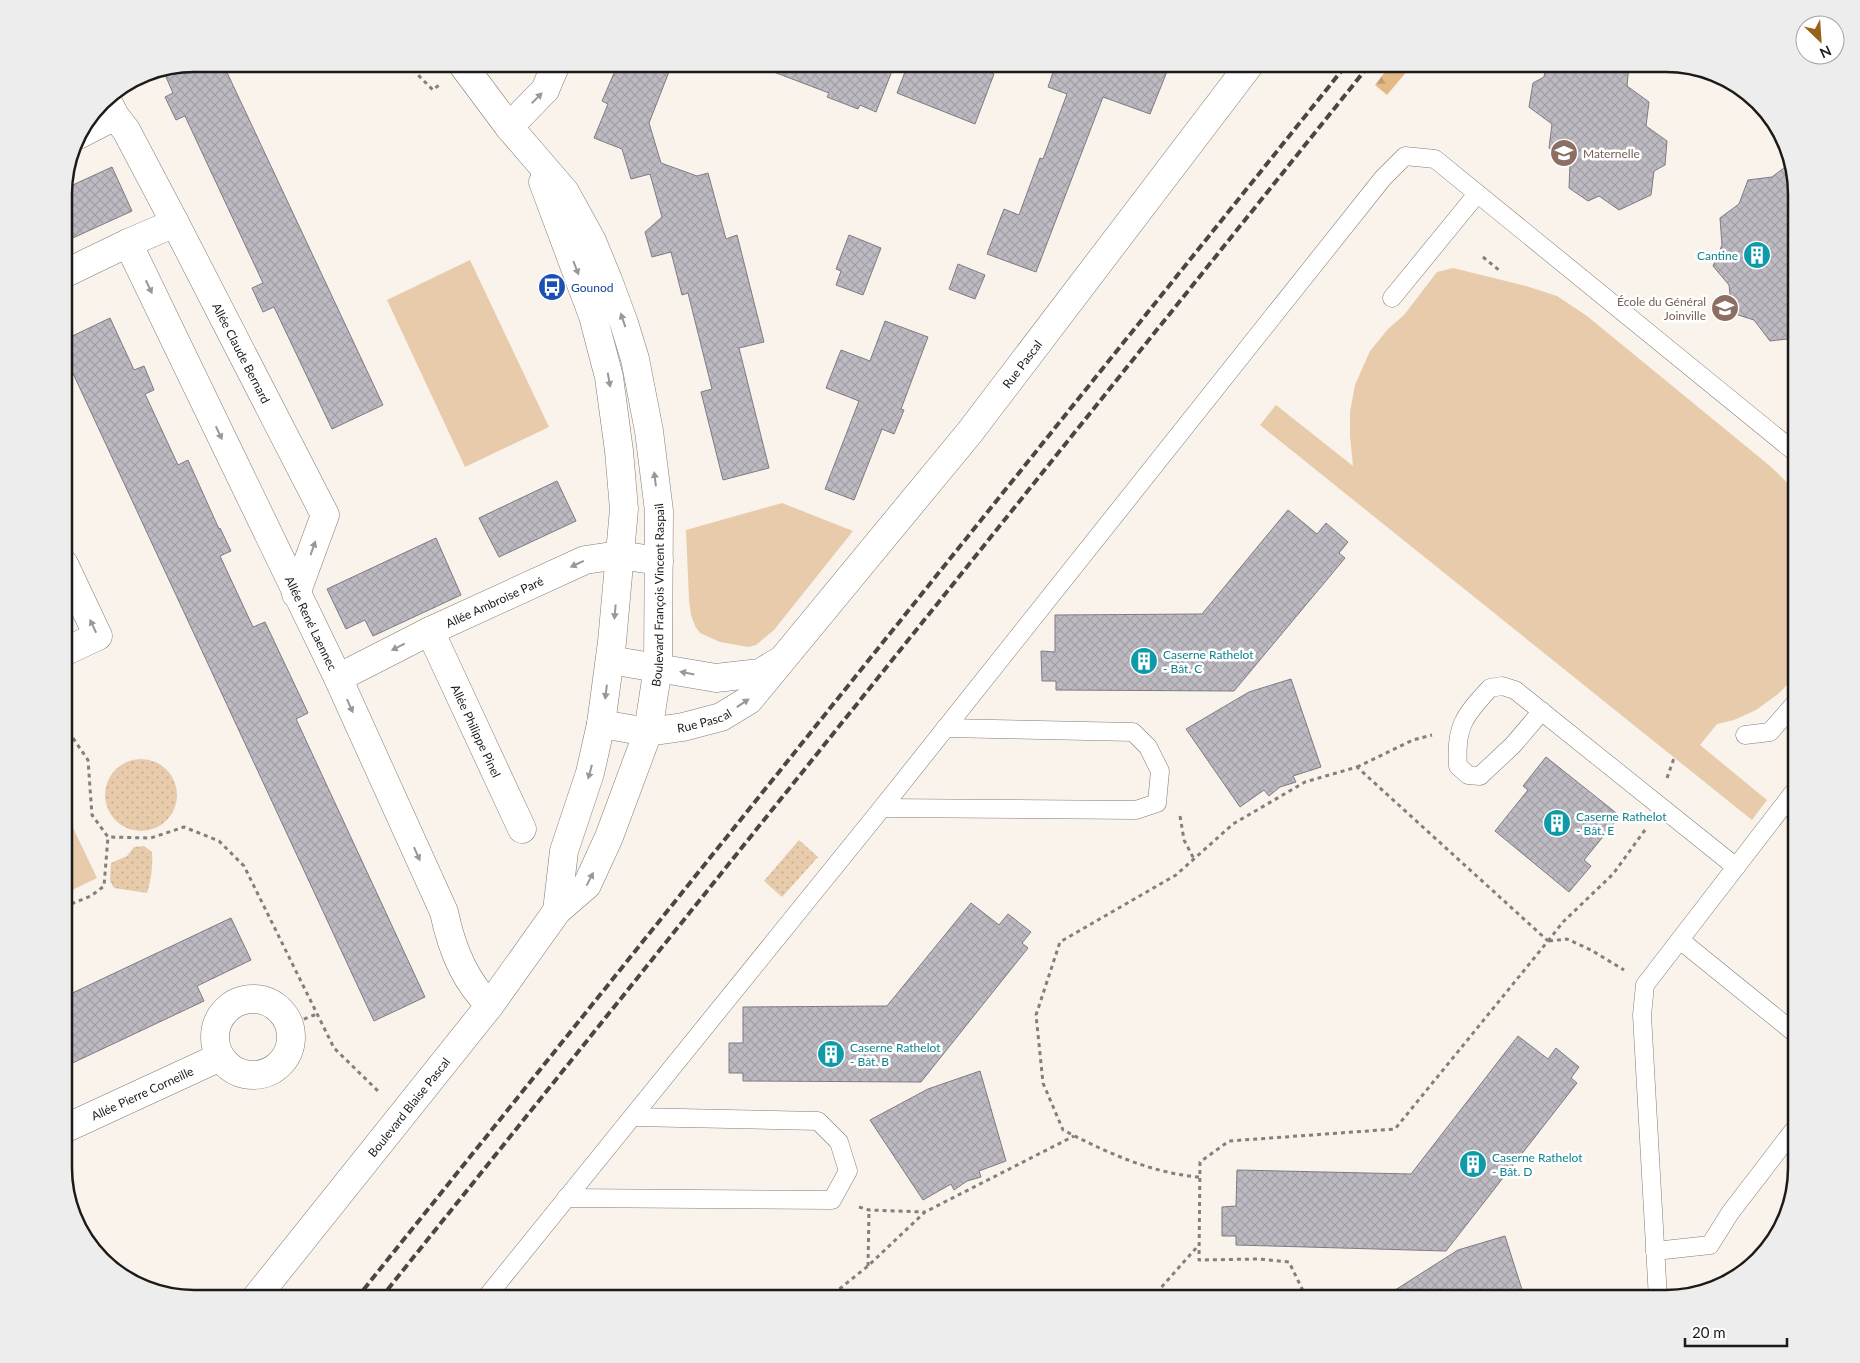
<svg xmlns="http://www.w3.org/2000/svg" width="1860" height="1363" font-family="Lato,sans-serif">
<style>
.green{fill:#e7cbab}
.forest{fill:url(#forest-firs)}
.park{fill:url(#park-dots)}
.building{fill:url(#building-cross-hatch);stroke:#7f7b83}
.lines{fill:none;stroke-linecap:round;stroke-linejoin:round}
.service-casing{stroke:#827c76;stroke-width:19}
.minor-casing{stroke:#827c76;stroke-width:29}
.tertiary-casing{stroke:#827c76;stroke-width:29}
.path{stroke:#837f7a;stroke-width:3;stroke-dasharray:4 4;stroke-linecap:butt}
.service{stroke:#fff;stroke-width:18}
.minor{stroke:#fff;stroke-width:28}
.tertiary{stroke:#fff;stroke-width:28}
.rail{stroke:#4a4743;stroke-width:4;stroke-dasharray:8 4;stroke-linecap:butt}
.oneway{fill:#999897}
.labels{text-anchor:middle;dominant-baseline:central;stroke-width:5;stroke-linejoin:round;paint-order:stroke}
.education-label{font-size:12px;fill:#785e54;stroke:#fff;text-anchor:start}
.culture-label{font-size:12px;fill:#0d838f;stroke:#fff;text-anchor:start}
.transit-label{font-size:12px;fill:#164399;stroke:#fff;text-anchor:start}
.street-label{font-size:12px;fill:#1d1a18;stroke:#fff}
.rim{fill:none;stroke:#1d1a18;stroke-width:2.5}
</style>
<defs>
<pattern id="forest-firs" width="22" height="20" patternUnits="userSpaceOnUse" patternTransform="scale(1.25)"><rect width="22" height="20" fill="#e5b985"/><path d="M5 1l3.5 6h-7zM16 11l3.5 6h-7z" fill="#c49e72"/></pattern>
<pattern id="park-dots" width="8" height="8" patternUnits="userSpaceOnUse" patternTransform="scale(1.25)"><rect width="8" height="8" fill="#e7cbab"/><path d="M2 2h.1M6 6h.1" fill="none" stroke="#c6ae92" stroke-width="1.8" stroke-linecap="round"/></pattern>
<pattern id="building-cross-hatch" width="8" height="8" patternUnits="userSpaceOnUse" patternTransform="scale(1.25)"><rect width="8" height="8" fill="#bebac2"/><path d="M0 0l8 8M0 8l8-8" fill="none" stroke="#a39fa6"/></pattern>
</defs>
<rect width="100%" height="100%" fill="#f9f3eb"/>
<g class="green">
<path d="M470 260 549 427 465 467 387 300Z"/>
<path d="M1453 268 1526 286 1557 296 1587 316 1770 466 1796 491V676L1778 694 1756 710 1734 720 1717 724 1700 745 1767 800 1752 820 1260 425 1276 405 1353 466 1350 436V412L1355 385 1370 351 1388 329 1404 315 1437 272Z"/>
<path d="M782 503 853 531 774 630 756 645 748 647 720 642 700 633 695 626 691 615 689 600 686 530Z"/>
<path d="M64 809 97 878 64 894Z"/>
</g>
<path class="forest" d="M1391 64H1413L1387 95 1375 85Z"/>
<g class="park">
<circle cx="141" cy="795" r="36"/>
<path d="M799 840 818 857 782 897 764 881Z"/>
<path d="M144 846 152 852C153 865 151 881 147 893L114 888 110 881 111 863 127 856 134 847Z"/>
</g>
<g class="building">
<path d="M194 64H223L383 405 332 429 274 307 263 312 252 288 263 283 185 116 176 120 165 97 173 93 163 70Z"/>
<path d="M618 64H672L649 123 661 163 697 176 708 173 726 239 737 235 764 342 739 348 769 468 723 480 701 392 712 389 688 293 682 295 671 252 652 257 645 232 662 217 650 174 631 179 622 149 594 138 608 104 602 101Z"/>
<path d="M759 64H872L892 71 876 112 860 105 858 109 827 97 829 93 758 66Z"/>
<path d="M908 64H969L994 74 975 124 897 93Z"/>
<path d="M1056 64H1170L1150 114 1103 97 1036 272 987 254 1004 209 1019 215 1040 158 1043 159 1067 94 1048 87Z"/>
<path d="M1546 64H1629L1627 86 1649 102 1646 126 1667 141 1665 165 1654 171 1651 195 1619 210 1599 196 1588 201 1569 188 1570 163 1549 148 1552 124 1529 107 1533 83 1544 77Z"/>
<path d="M1789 164 1796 194V338L1770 341 1754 320 1732 313 1729 285 1713 266 1722 245 1720 218 1739 204 1748 180 1772 177Z"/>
<path d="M112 167 132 211 64 242V189Z"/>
<path d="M849 235 881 248 863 295 836 285 841 271 836 269Z"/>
<path d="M958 264 985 275 975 299 949 289Z"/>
<path d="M110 318 134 370 144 366 154 390 145 394 178 465 188 460 219 529 220 528 231 551 220 556 253 627 265 622 308 713 296 719 425 997 374 1021 64 354V340Z"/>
<path d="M885 321 928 337 901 409 904 410 894 434 882 429 854 500 825 489 859 401 826 388 841 350 870 361Z"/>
<path d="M557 481 576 521 499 557 479 518Z"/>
<path d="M1288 510 1317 534 1326 523 1348 542 1339 553 1345 558 1234 691 1056 690V681H1042L1041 651 1055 652V615L1202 614Z"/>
<path d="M436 538 461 595 373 636 365 620 346 629 327 589Z"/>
<path d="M1291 679 1321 767 1293 776 1296 782 1280 787 1269 796 1264 790 1240 807 1186 729 1249 692Z"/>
<path d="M1546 757 1620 816 1584 860 1591 866 1569 892 1495 831 1528 790 1523 786Z"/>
<path d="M971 903 999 925 1008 914 1031 932 1022 943 1028 948 921 1082 743 1081V1073H729V1043H743V1007L887 1006Z"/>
<path d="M231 918 251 960 197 986 204 1001 64 1067V997Z"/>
<path d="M1518 1036 1548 1059 1556 1048 1579 1067 1571 1078 1577 1083 1446 1251 1236 1245V1236H1222V1207L1236 1206 1237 1170 1411 1174Z"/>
<path d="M980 1071 1006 1161 979 1171 981 1177 967 1181 954 1190 951 1184 923 1200 870 1120 928 1089Z"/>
<path d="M1505 1236 1525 1299H1381L1458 1250Z"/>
</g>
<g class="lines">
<g class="service-casing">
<g id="service">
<path d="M1392 298 1477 194"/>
<path d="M1542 711 1513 745 1480 776 1468 775 1458 766C1455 727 1464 716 1490 688L1502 686 1515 690 1736 867"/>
<path d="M1745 735 1770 732 1796 702"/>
<path d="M882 808 1136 810 1157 803 1160 771 1148 747 1133 732 945 728"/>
<path d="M1680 940 1796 1034"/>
<path d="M566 1198 832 1200 848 1171 839 1142 818 1121 633 1117"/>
<path d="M1655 1251 1710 1245 1730 1213 1796 1127"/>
<path d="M485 1299 882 808 1383 178 1405 156 1435 159 1796 453"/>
<path d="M1658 1299 1642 1015 1645 985 1796 789"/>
</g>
</g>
<g class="minor-casing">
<g id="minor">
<path id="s1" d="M106 98 115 116 126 130 175 223 325 515 296 594"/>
<path d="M509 127 545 90 556 64"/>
<path d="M78 135 115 116"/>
<path id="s2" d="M128 243 338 678 444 912C451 946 464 981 490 1005"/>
<path d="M64 274 128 243 175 223"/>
<path id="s3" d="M430 631 522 829"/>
<path d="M64 652 98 636 64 564"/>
<path d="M610 660 716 678 760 673 778 662"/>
<path id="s4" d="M338 678 430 631 585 560 619 555 659 561"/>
<path id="s5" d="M601 724 648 732 683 727 721 717 749 700 970 432 1250 64"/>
<circle cx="253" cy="1037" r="38"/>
<path id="s6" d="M64 1129 220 1057"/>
</g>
</g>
<g class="tertiary-casing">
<g id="tertiary">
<path d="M543 182 593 316 609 377 619 451 624 509 612 642 601 724 590 773 564 851 557 911"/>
<path id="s7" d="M255 1299 490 1005 557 911 587 885 609 837 648 732 658 667 659 511 649 431 635 359 624 323 608 280 592 241 565 192 509 127 462 64"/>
</g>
</g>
<g class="path">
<path d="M407 64 433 90 439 85"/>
<path d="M1483 257 1500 271"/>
<path d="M64 725 88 760 92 815 108 837 151 838 184 827 219 841 244 866 334 1048 378 1091"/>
<path d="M1357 767 1413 740 1432 735"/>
<path d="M1667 778 1674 758"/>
<path d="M1180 816 1184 840 1194 859"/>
<path d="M64 907 91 896 104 886 108 837"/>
<path d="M1548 941 1563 922 1613 874 1645 830"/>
<path d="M1549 941 1567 939 1591 950 1624 970"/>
<path d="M289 1025 317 1014"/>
<path d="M1199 1177C1150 1173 1106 1152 1063 1130L1043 1083 1036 1015 1060 942 1176 875 1233 824 1305 782 1357 767 1548 941 1395 1129 1229 1141 1200 1162 1199 1260 1259 1259 1289 1262 1307 1299"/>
<path d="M859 1207 869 1210 925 1212"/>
<path d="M868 1266 869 1210"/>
<path d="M827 1299 868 1266 925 1212 1074 1136"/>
<path d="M1151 1299 1198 1246"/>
</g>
<use href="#service" class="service"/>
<use href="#minor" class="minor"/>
<use href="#tertiary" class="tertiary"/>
<g class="rail">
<path d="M356 1299 1347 64"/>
<path d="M380 1299 1370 64"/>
</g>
</g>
<defs><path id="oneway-solid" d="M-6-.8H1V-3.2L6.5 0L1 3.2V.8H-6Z" transform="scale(1.25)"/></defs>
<g class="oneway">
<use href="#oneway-solid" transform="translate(537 98) rotate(-45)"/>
<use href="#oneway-solid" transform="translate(576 268) rotate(69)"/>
<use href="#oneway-solid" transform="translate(149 287) rotate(65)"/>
<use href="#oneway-solid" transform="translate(623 320) rotate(-109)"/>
<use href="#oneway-solid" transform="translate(609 380) rotate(80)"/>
<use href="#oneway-solid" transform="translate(219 433) rotate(65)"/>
<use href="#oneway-solid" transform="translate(655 479) rotate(-97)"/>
<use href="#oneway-solid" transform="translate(313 548) rotate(-70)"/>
<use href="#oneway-solid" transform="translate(577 564) rotate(155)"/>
<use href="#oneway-solid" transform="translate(615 612) rotate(95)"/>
<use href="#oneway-solid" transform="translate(93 626) rotate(-115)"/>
<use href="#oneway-solid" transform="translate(398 647) rotate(153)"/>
<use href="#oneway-solid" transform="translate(687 673) rotate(-169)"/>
<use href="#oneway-solid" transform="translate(606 692) rotate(97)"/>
<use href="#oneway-solid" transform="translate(743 703) rotate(-34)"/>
<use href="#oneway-solid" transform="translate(350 706) rotate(66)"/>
<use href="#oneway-solid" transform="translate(590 772) rotate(105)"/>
<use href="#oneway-solid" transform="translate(417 854) rotate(66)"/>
<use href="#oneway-solid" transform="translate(590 879) rotate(-62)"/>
</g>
<defs>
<g id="school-disc" transform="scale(1.4375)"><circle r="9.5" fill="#8d6e63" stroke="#fff"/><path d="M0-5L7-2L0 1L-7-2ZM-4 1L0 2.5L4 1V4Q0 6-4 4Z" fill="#fff"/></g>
<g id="building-disc" transform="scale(1.4375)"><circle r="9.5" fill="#0f9aa8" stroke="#fff"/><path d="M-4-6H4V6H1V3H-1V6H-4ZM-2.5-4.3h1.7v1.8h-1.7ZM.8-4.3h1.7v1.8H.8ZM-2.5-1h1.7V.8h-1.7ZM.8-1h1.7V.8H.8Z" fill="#fff"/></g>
<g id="bus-disc" transform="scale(1.4375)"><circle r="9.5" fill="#1a4fb4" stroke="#fff"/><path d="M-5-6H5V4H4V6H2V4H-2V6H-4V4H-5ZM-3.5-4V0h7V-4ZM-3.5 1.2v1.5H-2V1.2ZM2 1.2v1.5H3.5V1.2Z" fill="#fff"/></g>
</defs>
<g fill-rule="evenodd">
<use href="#school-disc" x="1564" y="153"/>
<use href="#building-disc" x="1757" y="255"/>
<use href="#bus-disc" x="552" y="287"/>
<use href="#school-disc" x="1725" y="308"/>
<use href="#building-disc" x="1144" y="661"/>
<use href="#building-disc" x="1557" y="823"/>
<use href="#building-disc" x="831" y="1054"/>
<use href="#building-disc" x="1473" y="1164"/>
</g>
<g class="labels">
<g class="education-label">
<text x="1583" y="153">Maternelle</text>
<text x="1706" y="301" text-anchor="end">École du Général<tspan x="1706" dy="14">Joinville</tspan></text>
</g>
<g class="culture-label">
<text x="1738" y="255" text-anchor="end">Cantine</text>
<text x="1163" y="654">Caserne Rathelot<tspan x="1163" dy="14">- Bât. C</tspan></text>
<text x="1576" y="816">Caserne Rathelot<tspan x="1576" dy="14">- Bât. E</tspan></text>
<text x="850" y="1047">Caserne Rathelot<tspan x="850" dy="14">- Bât. B</tspan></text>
<text x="1492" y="1157">Caserne Rathelot<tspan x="1492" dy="14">- Bât. D</tspan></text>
</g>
<g class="transit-label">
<text x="571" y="287">Gounod</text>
</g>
<g class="street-label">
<text stroke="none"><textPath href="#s1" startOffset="289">Allée Claude Bernard</textPath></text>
<text stroke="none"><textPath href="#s5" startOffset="588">Rue Pascal</textPath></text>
<text stroke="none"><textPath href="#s7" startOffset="834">Boulevard François Vincent Raspail</textPath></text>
<text stroke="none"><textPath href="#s4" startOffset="174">Allée Ambroise Paré</textPath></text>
<text stroke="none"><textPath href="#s2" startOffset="422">Allée René Laennec</textPath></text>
<text stroke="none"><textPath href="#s5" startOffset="105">Rue Pascal</textPath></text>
<text stroke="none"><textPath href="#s3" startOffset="110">Allée Philippe Pinel</textPath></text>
<text stroke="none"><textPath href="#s6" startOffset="86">Allée Pierre Corneille</textPath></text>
<text stroke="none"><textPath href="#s7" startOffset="246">Boulevard Blaise Pascal</textPath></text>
</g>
</g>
<path d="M0 0H1860V1363H0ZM194 72H1666A122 122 0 0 1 1788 194V1168A122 122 0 0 1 1666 1290H194A122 122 0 0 1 72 1168V194A122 122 0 0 1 194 72Z" fill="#ededed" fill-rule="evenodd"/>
<path class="rim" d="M194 72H1666A122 122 0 0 1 1788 194V1168A122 122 0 0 1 1666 1290H194A122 122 0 0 1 72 1168V194A122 122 0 0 1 194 72Z"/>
<g transform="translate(1820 40) rotate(155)"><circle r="24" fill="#ffffff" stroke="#a5a3a3"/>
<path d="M0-4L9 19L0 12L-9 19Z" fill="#98621a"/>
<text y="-8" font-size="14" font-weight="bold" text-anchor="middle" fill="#1d1a18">N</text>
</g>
<path d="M1685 1338v8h102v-8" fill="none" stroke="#1d1a18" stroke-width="2.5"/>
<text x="1692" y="1338" font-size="15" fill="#1d1a18" stroke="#ffffff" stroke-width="4" paint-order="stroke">20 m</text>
</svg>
